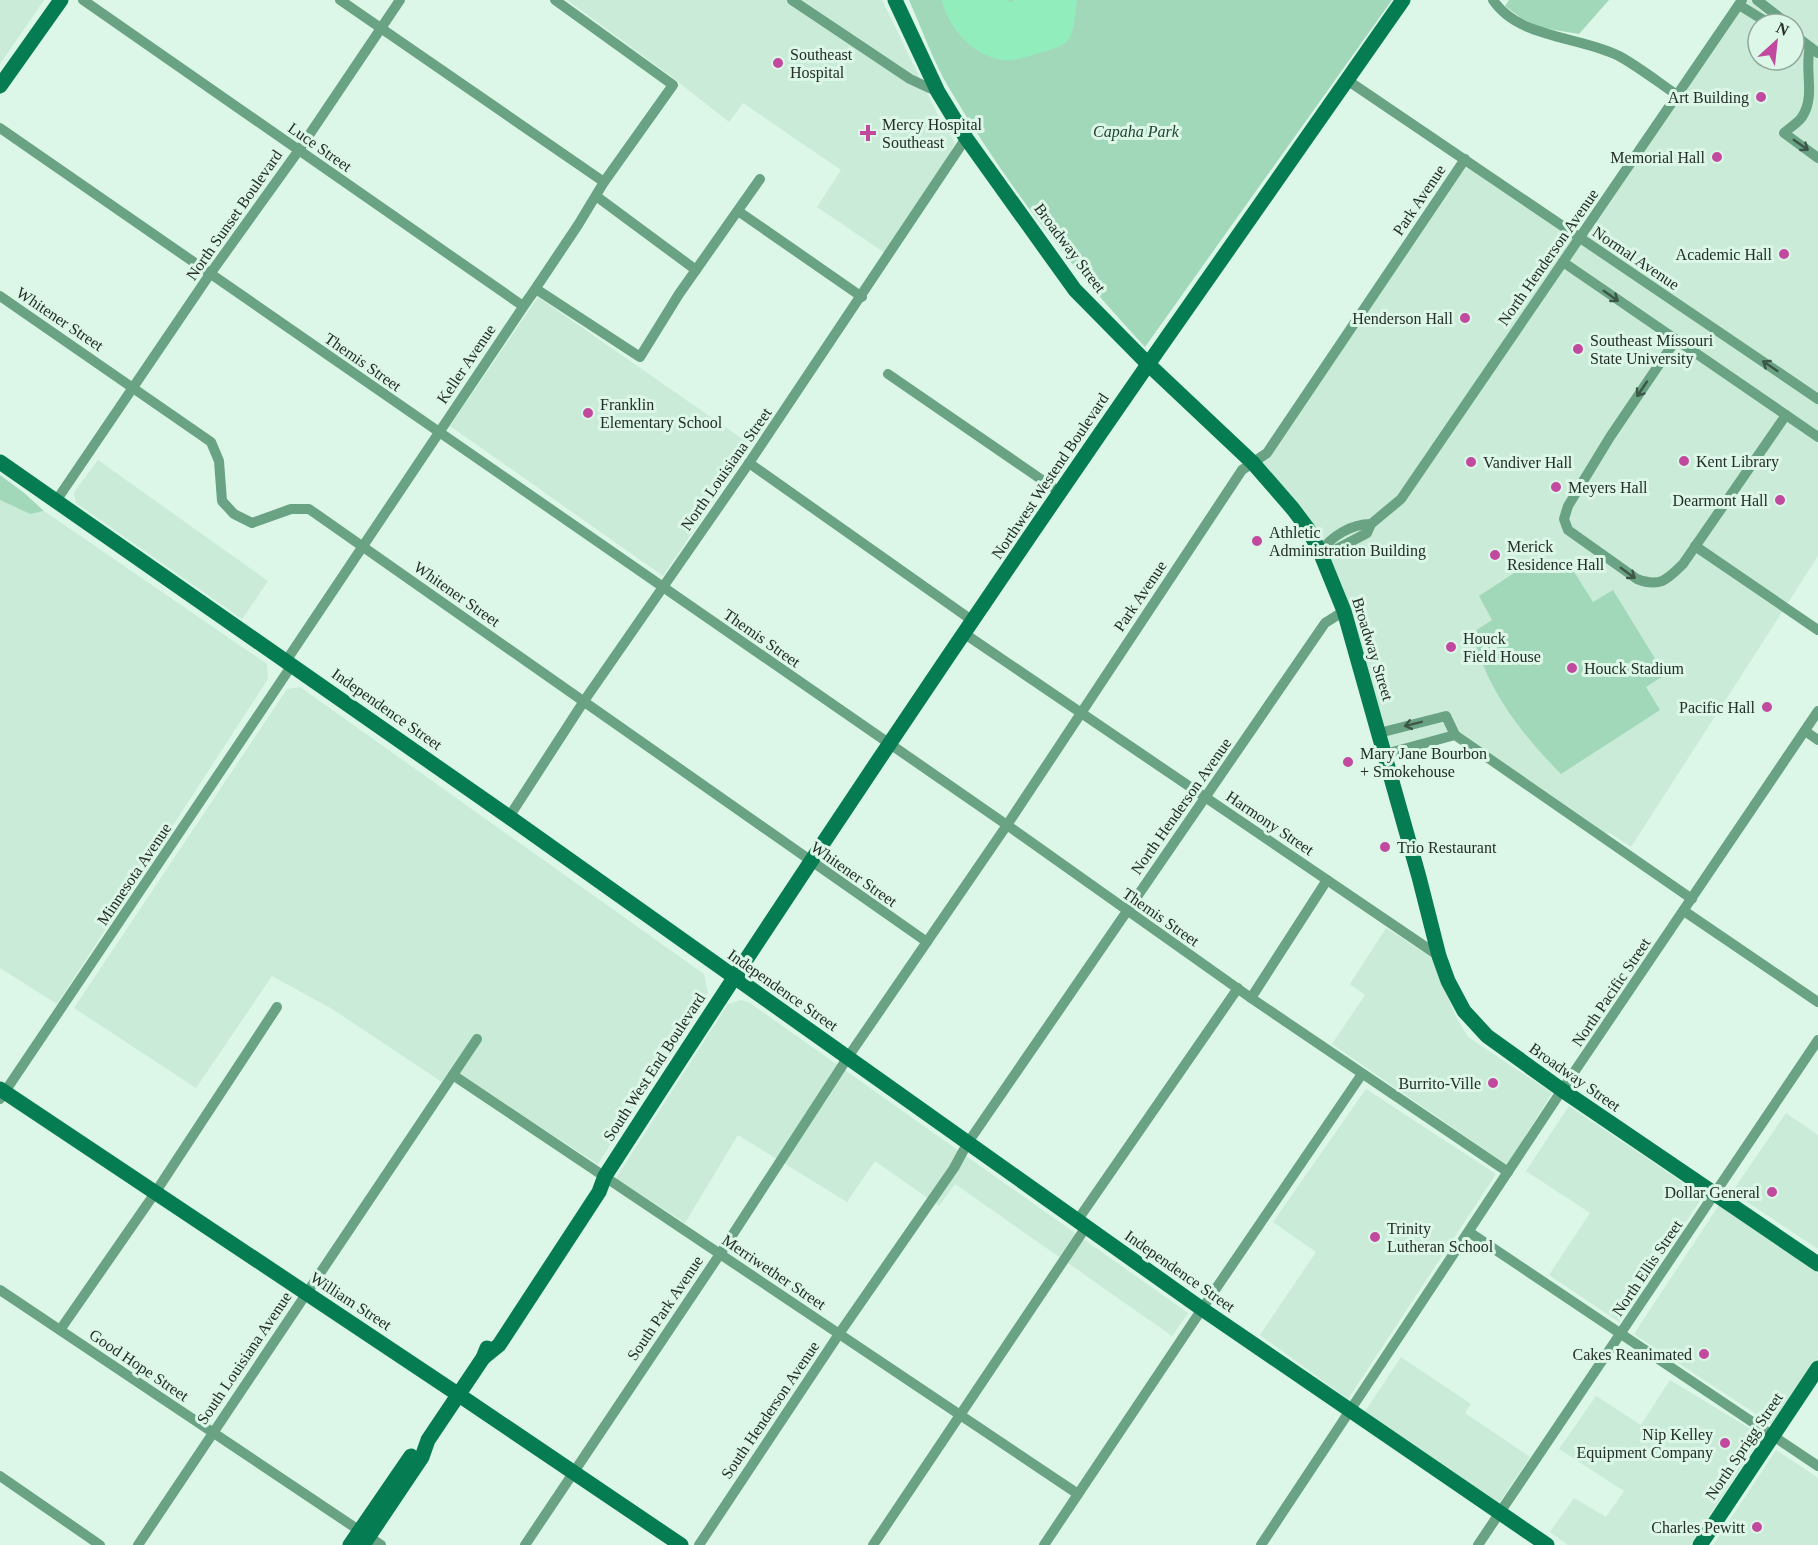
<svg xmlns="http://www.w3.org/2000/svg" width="1818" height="1545" font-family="'Times New Roman',serif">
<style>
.built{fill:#c9ebd7;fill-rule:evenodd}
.green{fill:#a2d8ba}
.water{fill:#92edbd}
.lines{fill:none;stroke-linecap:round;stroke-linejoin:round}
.street{stroke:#69a384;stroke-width:10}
.secondary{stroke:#057c51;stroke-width:15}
.oneway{stroke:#3c5748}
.poi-dot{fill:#c14a9f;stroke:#dcf7e7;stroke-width:2}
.labels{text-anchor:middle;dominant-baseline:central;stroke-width:6;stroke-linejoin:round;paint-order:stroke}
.poi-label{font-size:16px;fill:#242e28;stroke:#dcf7e7;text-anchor:start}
.park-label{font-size:16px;font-style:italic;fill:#1e4532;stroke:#dcf7e7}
.street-label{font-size:16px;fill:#242e28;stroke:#dcf7e7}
</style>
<rect width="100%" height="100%" fill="#dcf7e7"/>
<g class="built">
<path d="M0 0H44L0 64Z"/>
<path d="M567 0H882L937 113 955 143 945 162 885 253 817 207 841 170 743 103 729 122 672 77Z"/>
<path d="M1741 0H1818V556L1631 847 1610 833 1600 835 1455 735 1385 754 1320 552 1253 463 1267 453 1465 159 1580 237ZM1758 24H1794V60H1758Z"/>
<path d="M538 297 751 445 663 576 450 426Z"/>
<path d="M98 460 268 581 242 619 76 503 74 492Z"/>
<path d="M0 500 30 514 44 511 267 664 268 679 57 1004 0 968Z"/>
<path d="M300 687 704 974 708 993 598 1164 450 1070 442 1082 332 1009 272 976 196 1088 74 1008 287 689Z"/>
<path d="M1386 928 1431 957 1456 1017 1468 1037 1552 1093 1507 1165 1332 1044 1365 995 1350 984Z"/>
<path d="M741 1000 750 1003 1188 1313 1172 1336 955 1184 939 1206 875 1161 847 1202 738 1135 685 1223 616 1178 728 1004Z"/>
<path d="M1366 1089 1496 1174 1348 1399 1260 1335 1316 1252 1273 1222Z"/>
<path d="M1569 1106 1703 1196 1619 1322 1549 1275 1590 1213 1526 1171Z"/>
<path d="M1786 1113 1818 1135V1249L1732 1192Z"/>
<path d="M1719 1205 1818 1273V1358L1774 1426 1634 1334Z"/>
<path d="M1401 1357 1471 1404 1465 1413 1530 1457 1499 1503 1364 1413Z"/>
<path d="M1670 1380 1762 1436 1690 1545H1568L1550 1532 1574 1498 1606 1517 1624 1491 1559 1449 1596 1396 1641 1425Z"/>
<path d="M1776 1450 1818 1478V1545H1713Z"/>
</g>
<g class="green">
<path d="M909 0H1392L1145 347C1071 268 1004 181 949 88 933 61 922 29 909 0Z"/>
<path d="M1509 0H1609L1579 34 1542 28 1521 18 1505 6Z"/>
<path d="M0 475 23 492 44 511 30 514 0 500Z"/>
<path d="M1537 558 1573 570 1593 602 1613 590 1665 675 1646 687 1660 710 1561 774C1519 731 1488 691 1472 633L1492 620 1479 596Z"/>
</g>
<path class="water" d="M942 0H1005L1013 2 1014 0H1077C1075 11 1075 26 1070 37 1064 47 1053 49 1042 52 1031 55 1017 61 1006 60 975 59 948 28 942 0Z"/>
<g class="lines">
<g class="street">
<path d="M83 0 523 306 536 289 640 357 679 294 760 179"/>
<path d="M340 0 604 182"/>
<path d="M792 0 910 79 938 92"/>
<path d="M1493 0C1519 39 1580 36 1619 56 1639 67 1658 82 1677 95"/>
<path d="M1757 0 1788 24"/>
<path d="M1739 5 1770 24"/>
<path d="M1794 31 1797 37 1818 53"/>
<path d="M1810 47C1804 70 1816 96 1802 117 1798 123 1789 128 1784 133L1818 158"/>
<path d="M1347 80 1818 399"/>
<path d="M0 128 1007 825 1251 998 1508 1172"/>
<path d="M596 196 696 270"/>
<path d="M738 211 862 297"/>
<path d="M1563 262 1818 437"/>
<path d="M0 296 211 442 219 461 222 501 234 514 252 523 291 509H309L927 942"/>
<path d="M1675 341 1610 437 1568 506 1564 519 1568 530 1637 579C1660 588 1668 579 1683 564L1786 415"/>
<path d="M888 374 1061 493"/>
<path d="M749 463 973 621"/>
<path d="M56 501 210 274 299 150 400 0"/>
<path d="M1695 546 1818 630"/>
<path d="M1320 552 1335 550 1367 533 1371 524 1401 499 1742 0"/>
<path d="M1320 552C1332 536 1351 524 1371 524"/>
<path d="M965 634 1439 956"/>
<path d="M286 661 578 225 604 182 673 85 555 0"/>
<path d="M1805 731 1818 740"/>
<path d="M1379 733 1446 716 1455 735 1692 899"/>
<path d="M1385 754 1455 735"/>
<path d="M509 817 584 701 749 463 966 138"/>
<path d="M1684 911 1818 1002"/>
<path d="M1251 998 1327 880"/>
<path d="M453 1075 1078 1494"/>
<path d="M0 1099 292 665"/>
<path d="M1077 1221 1238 988"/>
<path d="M1469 1232 1818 1466"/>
<path d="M0 1290 381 1545"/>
<path d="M60 1330 155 1193 277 1007"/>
<path d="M0 1476 100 1545"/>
<path d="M138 1545 477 1039"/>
<path d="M525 1545 720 1254 848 1057 1007 825 1242 470 1267 453 1465 159"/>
<path d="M699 1545 839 1334 954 1168 967 1144 1325 623 1344 611"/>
<path d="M873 1545 1086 1227"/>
<path d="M1044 1545 1202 1309 1362 1074"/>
<path d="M1261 1545 1562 1090 1818 711"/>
<path d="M1478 1545 1818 1040"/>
</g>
<g class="secondary">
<path d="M895 0 938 92 966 138 1075 290 1148 364 1253 463 1293 509 1308 529 1320 552 1344 611 1419 877 1439 956 1448 981 1464 1011 1487 1036 1562 1090 1818 1264"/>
<path d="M0 86 61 0"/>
<path d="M0 462 509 817 1202 1309 1547 1545"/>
<path d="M0 1089 459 1395 681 1545"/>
<path d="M483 1358 499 1345 599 1192 605 1176C782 902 963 631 1149 363 1233 242 1319 121 1403 0"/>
<path d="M350 1545 411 1456"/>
<path d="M363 1545 422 1457 428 1440 483 1358 487 1348"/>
<path d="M1700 1545 1818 1368"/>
</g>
</g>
<defs><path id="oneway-shaft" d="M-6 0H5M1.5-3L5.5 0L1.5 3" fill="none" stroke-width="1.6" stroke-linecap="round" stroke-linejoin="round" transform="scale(1.5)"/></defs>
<g class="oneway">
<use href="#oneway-shaft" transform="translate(1801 145) rotate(35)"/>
<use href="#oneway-shaft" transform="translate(1611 296) rotate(35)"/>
<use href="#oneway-shaft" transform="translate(1770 366) rotate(-146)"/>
<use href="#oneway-shaft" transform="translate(1642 389) rotate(124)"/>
<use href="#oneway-shaft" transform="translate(1628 573) rotate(36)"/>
<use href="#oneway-shaft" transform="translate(1413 724) rotate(166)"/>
</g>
<g class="poi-dot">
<circle cx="778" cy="63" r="6"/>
<circle cx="1761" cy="97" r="6"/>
<path d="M865 124h6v6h6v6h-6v6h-6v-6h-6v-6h6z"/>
<circle cx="1717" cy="157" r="6"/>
<circle cx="1784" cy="254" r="6"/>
<circle cx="1465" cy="318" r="6"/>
<circle cx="1578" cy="349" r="6"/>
<circle cx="588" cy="413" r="6"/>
<circle cx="1684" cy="461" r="6"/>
<circle cx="1471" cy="462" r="6"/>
<circle cx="1556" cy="487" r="6"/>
<circle cx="1780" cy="500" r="6"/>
<circle cx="1257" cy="541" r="6"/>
<circle cx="1495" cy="555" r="6"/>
<circle cx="1451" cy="647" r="6"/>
<circle cx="1572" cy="668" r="6"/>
<circle cx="1767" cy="707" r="6"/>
<circle cx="1348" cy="762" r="6"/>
<circle cx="1385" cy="847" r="6"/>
<circle cx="1493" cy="1083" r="6"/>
<circle cx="1772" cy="1192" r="6"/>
<circle cx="1375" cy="1237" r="6"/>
<circle cx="1704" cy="1354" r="6"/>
<circle cx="1725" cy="1443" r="6"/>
<circle cx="1757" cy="1527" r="6"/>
</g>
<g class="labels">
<g class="poi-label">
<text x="790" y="54">Southeast<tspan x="790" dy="18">Hospital</tspan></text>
<text x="1749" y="97" text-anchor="end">Art Building</text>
<text x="882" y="124">Mercy Hospital<tspan x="882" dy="18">Southeast</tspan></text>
<text x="1705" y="157" text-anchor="end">Memorial Hall</text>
<text x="1772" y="254" text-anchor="end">Academic Hall</text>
<text x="1453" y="318" text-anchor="end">Henderson Hall</text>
<text x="1590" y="340">Southeast Missouri<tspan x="1590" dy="18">State University</tspan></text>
<text x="600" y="404">Franklin<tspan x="600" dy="18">Elementary School</tspan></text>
<text x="1696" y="461">Kent Library</text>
<text x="1483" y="462">Vandiver Hall</text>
<text x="1568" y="487">Meyers Hall</text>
<text x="1768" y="500" text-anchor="end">Dearmont Hall</text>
<text x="1269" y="532">Athletic<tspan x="1269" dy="18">Administration Building</tspan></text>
<text x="1507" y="546">Merick<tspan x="1507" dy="18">Residence Hall</tspan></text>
<text x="1463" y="638">Houck<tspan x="1463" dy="18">Field House</tspan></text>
<text x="1584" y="668">Houck Stadium</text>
<text x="1755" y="707" text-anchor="end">Pacific Hall</text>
<text x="1360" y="753">Mary Jane Bourbon<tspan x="1360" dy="18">+ Smokehouse</tspan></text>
<text x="1397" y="847">Trio Restaurant</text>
<text x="1481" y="1083" text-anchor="end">Burrito-Ville</text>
<text x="1760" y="1192" text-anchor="end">Dollar General</text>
<text x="1387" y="1228">Trinity<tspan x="1387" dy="18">Lutheran School</tspan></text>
<text x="1692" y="1354" text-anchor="end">Cakes Reanimated</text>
<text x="1713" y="1434" text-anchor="end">Nip Kelley<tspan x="1713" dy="18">Equipment Company</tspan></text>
<text x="1745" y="1527" text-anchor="end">Charles Pewitt</text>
</g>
<g class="park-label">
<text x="1136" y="131">Capaha Park</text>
</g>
<g class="street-label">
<text transform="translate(320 147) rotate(35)">Luce Street</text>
<text transform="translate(1419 200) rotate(-56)">Park Avenue</text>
<text transform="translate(234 215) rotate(-55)">North Sunset Boulevard</text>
<text transform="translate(1070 248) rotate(53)">Broadway Street</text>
<text transform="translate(1548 257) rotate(-55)">North Henderson Avenue</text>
<text transform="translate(1636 258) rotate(34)">Normal Avenue</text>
<text transform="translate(60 319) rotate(34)">Whitener Street</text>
<text transform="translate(363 362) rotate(35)">Themis Street</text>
<text transform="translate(466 364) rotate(-56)">Keller Avenue</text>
<text transform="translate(726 469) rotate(-55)">North Louisiana Street</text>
<text transform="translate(1050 476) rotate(-56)">Northwest Westend Boulevard</text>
<text transform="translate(457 594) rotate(35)">Whitener Street</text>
<text transform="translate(1140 596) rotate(-56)">Park Avenue</text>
<text transform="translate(762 638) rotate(35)">Themis Street</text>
<text transform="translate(1373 649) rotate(73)">Broadway Street</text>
<text transform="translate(387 709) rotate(35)">Independence Street</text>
<text transform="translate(1181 806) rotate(-55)">North Henderson Avenue</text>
<text transform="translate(1270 823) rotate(34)">Harmony Street</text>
<text transform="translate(134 874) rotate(-56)">Minnesota Avenue</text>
<text transform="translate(854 874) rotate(35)">Whitener Street</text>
<text transform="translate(1161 917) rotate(35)">Themis Street</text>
<text transform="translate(783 990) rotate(35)">Independence Street</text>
<text transform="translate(1611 992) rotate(-56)">North Pacific Street</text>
<text transform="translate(654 1067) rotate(-57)">South West End Boulevard</text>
<text transform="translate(1575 1077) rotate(35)">Broadway Street</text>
<text transform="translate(1647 1268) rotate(-56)">North Ellis Street</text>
<text transform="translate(1180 1271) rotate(35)">Independence Street</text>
<text transform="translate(774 1272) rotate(34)">Merriwether Street</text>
<text transform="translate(351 1301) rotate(33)">William Street</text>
<text transform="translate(665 1308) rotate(-56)">South Park Avenue</text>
<text transform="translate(244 1358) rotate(-56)">South Louisiana Avenue</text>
<text transform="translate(139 1365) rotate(34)">Good Hope Street</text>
<text transform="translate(770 1410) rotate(-56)">South Henderson Avenue</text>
<text transform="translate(1744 1446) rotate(-56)">North Sprigg Street</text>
</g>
</g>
<g transform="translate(1776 42) rotate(27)"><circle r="28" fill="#dcf7e7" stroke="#92a79b" stroke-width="1.5"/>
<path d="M0-4.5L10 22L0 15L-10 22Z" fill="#c14a9f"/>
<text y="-9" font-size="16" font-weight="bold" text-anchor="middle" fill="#242e28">N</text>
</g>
</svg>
